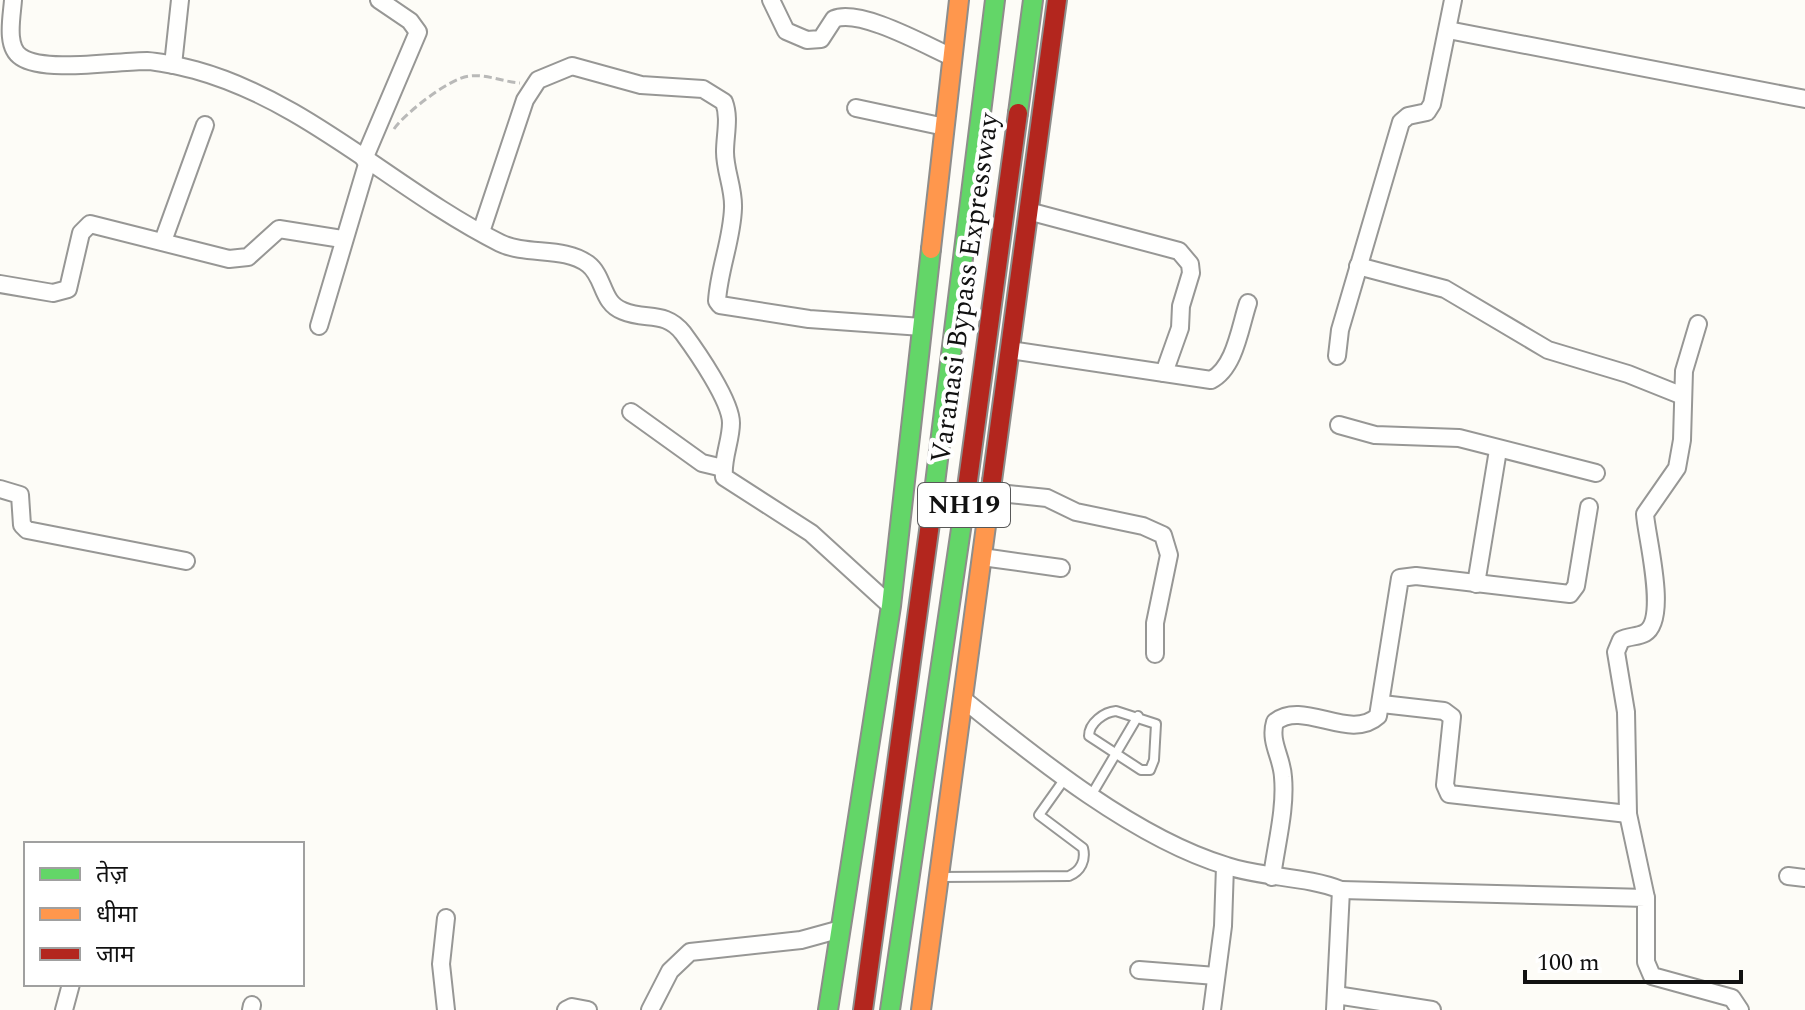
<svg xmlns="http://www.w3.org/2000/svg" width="1805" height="1010" font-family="Spectral,'Noto Sans Devanagari',serif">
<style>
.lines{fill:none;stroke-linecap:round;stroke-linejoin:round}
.lane-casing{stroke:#979795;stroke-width:12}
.street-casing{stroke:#979795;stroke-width:20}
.fast-casing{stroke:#8e8d8b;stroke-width:22}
.slow-casing{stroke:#8e8d8b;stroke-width:22}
.jam-casing{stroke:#8e8d8b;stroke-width:22}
.path{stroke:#b9b9b8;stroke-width:3;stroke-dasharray:8 4;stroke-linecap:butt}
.lane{stroke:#fffffe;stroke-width:8}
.street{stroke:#fffffe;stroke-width:16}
.fast{stroke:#63d668;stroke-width:18}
.slow{stroke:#ff974d;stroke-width:18}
.jam{stroke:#b3261e;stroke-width:18}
.labels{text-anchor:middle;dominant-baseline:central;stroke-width:8;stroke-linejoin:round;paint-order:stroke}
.shield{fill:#fff;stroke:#585858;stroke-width:2}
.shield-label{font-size:26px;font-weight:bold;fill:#111}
.street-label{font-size:28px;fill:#111;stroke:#fff}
</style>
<rect width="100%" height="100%" fill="#fdfcf7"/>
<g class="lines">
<g class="lane-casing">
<g id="lane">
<path d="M1116 711 1156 724 1154 760 1150 770H1141L1089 736C1089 723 1104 712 1116 711Z"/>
<path d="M1092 794 1138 716"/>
<path d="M940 877 1069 876C1081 871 1086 860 1083 848L1039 815 1066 777"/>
</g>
</g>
<g class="street-casing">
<g id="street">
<path d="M13 0C12 16 5 47 21 57 44 73 117 61 147 61 163 62 179 66 195 70 308 101 396 191 500 243 527 256 564 246 588 264 605 277 601 303 623 311 646 321 665 310 683 333 697 352 731 401 731 423 731 441 722 459 724 477L811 533 891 606"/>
<path d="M771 0 786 31 807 40 821 39 834 19C860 8 927 46 952 57"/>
<path d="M1448 30 1805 99"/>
<path d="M173 65 180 0"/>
<path d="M856 108 945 127"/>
<path d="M364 159 418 32 410 21 379 0"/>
<path d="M1028 211 1179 251 1190 264 1191 273 1181 306 1180 328 1164 373"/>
<path d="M481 232 525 100 538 80 572 66 641 85 703 89 724 102C730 118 725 135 725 152 725 171 734 189 733 208 732 240 719 269 717 301L720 305 809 319 922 327"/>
<path d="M163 241 205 125"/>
<path d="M1358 266 1445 289 1548 350 1628 374 1683 396"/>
<path d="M0 284 53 293 68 289 81 233 90 224 229 259 248 257 279 229 342 239"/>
<path d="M319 326 368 161"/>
<path d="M1010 350 1211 380C1235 368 1240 327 1248 303"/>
<path d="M1337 356 1340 330 1401 122 1408 116 1427 112 1432 104 1453 0"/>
<path d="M631 412 702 463 723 468"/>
<path d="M1339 425 1375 435 1459 438 1596 473"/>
<path d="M0 489 20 495 22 525 27 530 186 561"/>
<path d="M990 492 1047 498 1076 512 1143 526 1163 535 1169 555 1155 623V654"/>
<path d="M982 557 1061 568"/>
<path d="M1476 584 1498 450"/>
<path d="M963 699C1036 758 1136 839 1227 866 1263 878 1306 876 1341 890L1335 1010"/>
<path d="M1382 704 1444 711 1452 717 1445 785 1449 794 1628 814"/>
<path d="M1788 876 1805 878"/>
<path d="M1272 877C1276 845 1286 809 1283 777 1282 757 1269 742 1275 722 1303 699 1350 742 1378 716L1400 578 1416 576 1570 594 1576 586 1589 507"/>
<path d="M1341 890 1646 898V962L1652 976 1732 998 1740 1010"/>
<path d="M1646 898 1628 814 1626 712 1616 652 1621 640C1628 636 1638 637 1645 633 1669 619 1646 535 1645 514L1677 468 1682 440 1684 371 1698 324"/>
<path d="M446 918 441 964 446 1010"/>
<path d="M1139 970 1216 976"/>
<path d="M1336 995 1432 1010"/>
<path d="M64 1010 71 984"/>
<path d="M251 1010 252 1005"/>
<path d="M566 1010 572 1007 588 1010"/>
<path d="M650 1010 670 971 690 952 801 940 841 929"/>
<path d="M1212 1010 1223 926 1225 866"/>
</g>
</g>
<g class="fast-casing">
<g id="fast">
<path d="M1018 113 1033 0"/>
<path d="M931 516 995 0"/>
<path d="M828 1010 891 606 931 249"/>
<path d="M890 1010 966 495"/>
</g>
</g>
<g class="slow-casing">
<g id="slow">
<path d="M931 249 959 0"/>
<path d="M921 1010 992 481"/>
</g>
</g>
<g class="jam-casing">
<g id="jam">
<path d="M992 481 1057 0"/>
<path d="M966 495 1018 113"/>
<path d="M863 1010 931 516"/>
</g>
</g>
<path class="path" d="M394 129C405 113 451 77 470 76 487 74 504 82 520 83"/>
<use href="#lane" class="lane"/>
<use href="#street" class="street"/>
<use href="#fast" class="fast"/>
<use href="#slow" class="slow"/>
<use href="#jam" class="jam"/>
</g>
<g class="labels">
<rect class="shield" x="918" y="483" width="92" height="44" rx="6"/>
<g class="shield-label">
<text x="964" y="505">NH19</text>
</g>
<g class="street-label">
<text transform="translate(965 288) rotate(-82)">Varanasi Bypass Expressway</text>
</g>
</g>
<rect x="24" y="842" width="280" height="144" fill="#ffffff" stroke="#a0a0a0" stroke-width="2"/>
<rect x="40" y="868" width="40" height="12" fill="#63d668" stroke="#a0a0a0" stroke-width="2"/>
<text x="96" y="882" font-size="24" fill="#111111">तेज़</text>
<rect x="40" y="908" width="40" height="12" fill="#ff974d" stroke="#a0a0a0" stroke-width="2"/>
<text x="96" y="922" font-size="24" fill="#111111">धीमा</text>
<rect x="40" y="948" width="40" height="12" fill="#b3261e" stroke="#a0a0a0" stroke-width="2"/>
<text x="96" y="962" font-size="24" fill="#111111">जाम</text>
<path d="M1525 970v12h216v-12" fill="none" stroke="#111111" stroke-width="4"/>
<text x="1537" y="970" font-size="24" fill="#111111" stroke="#ffffff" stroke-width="6" paint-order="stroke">100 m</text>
</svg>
